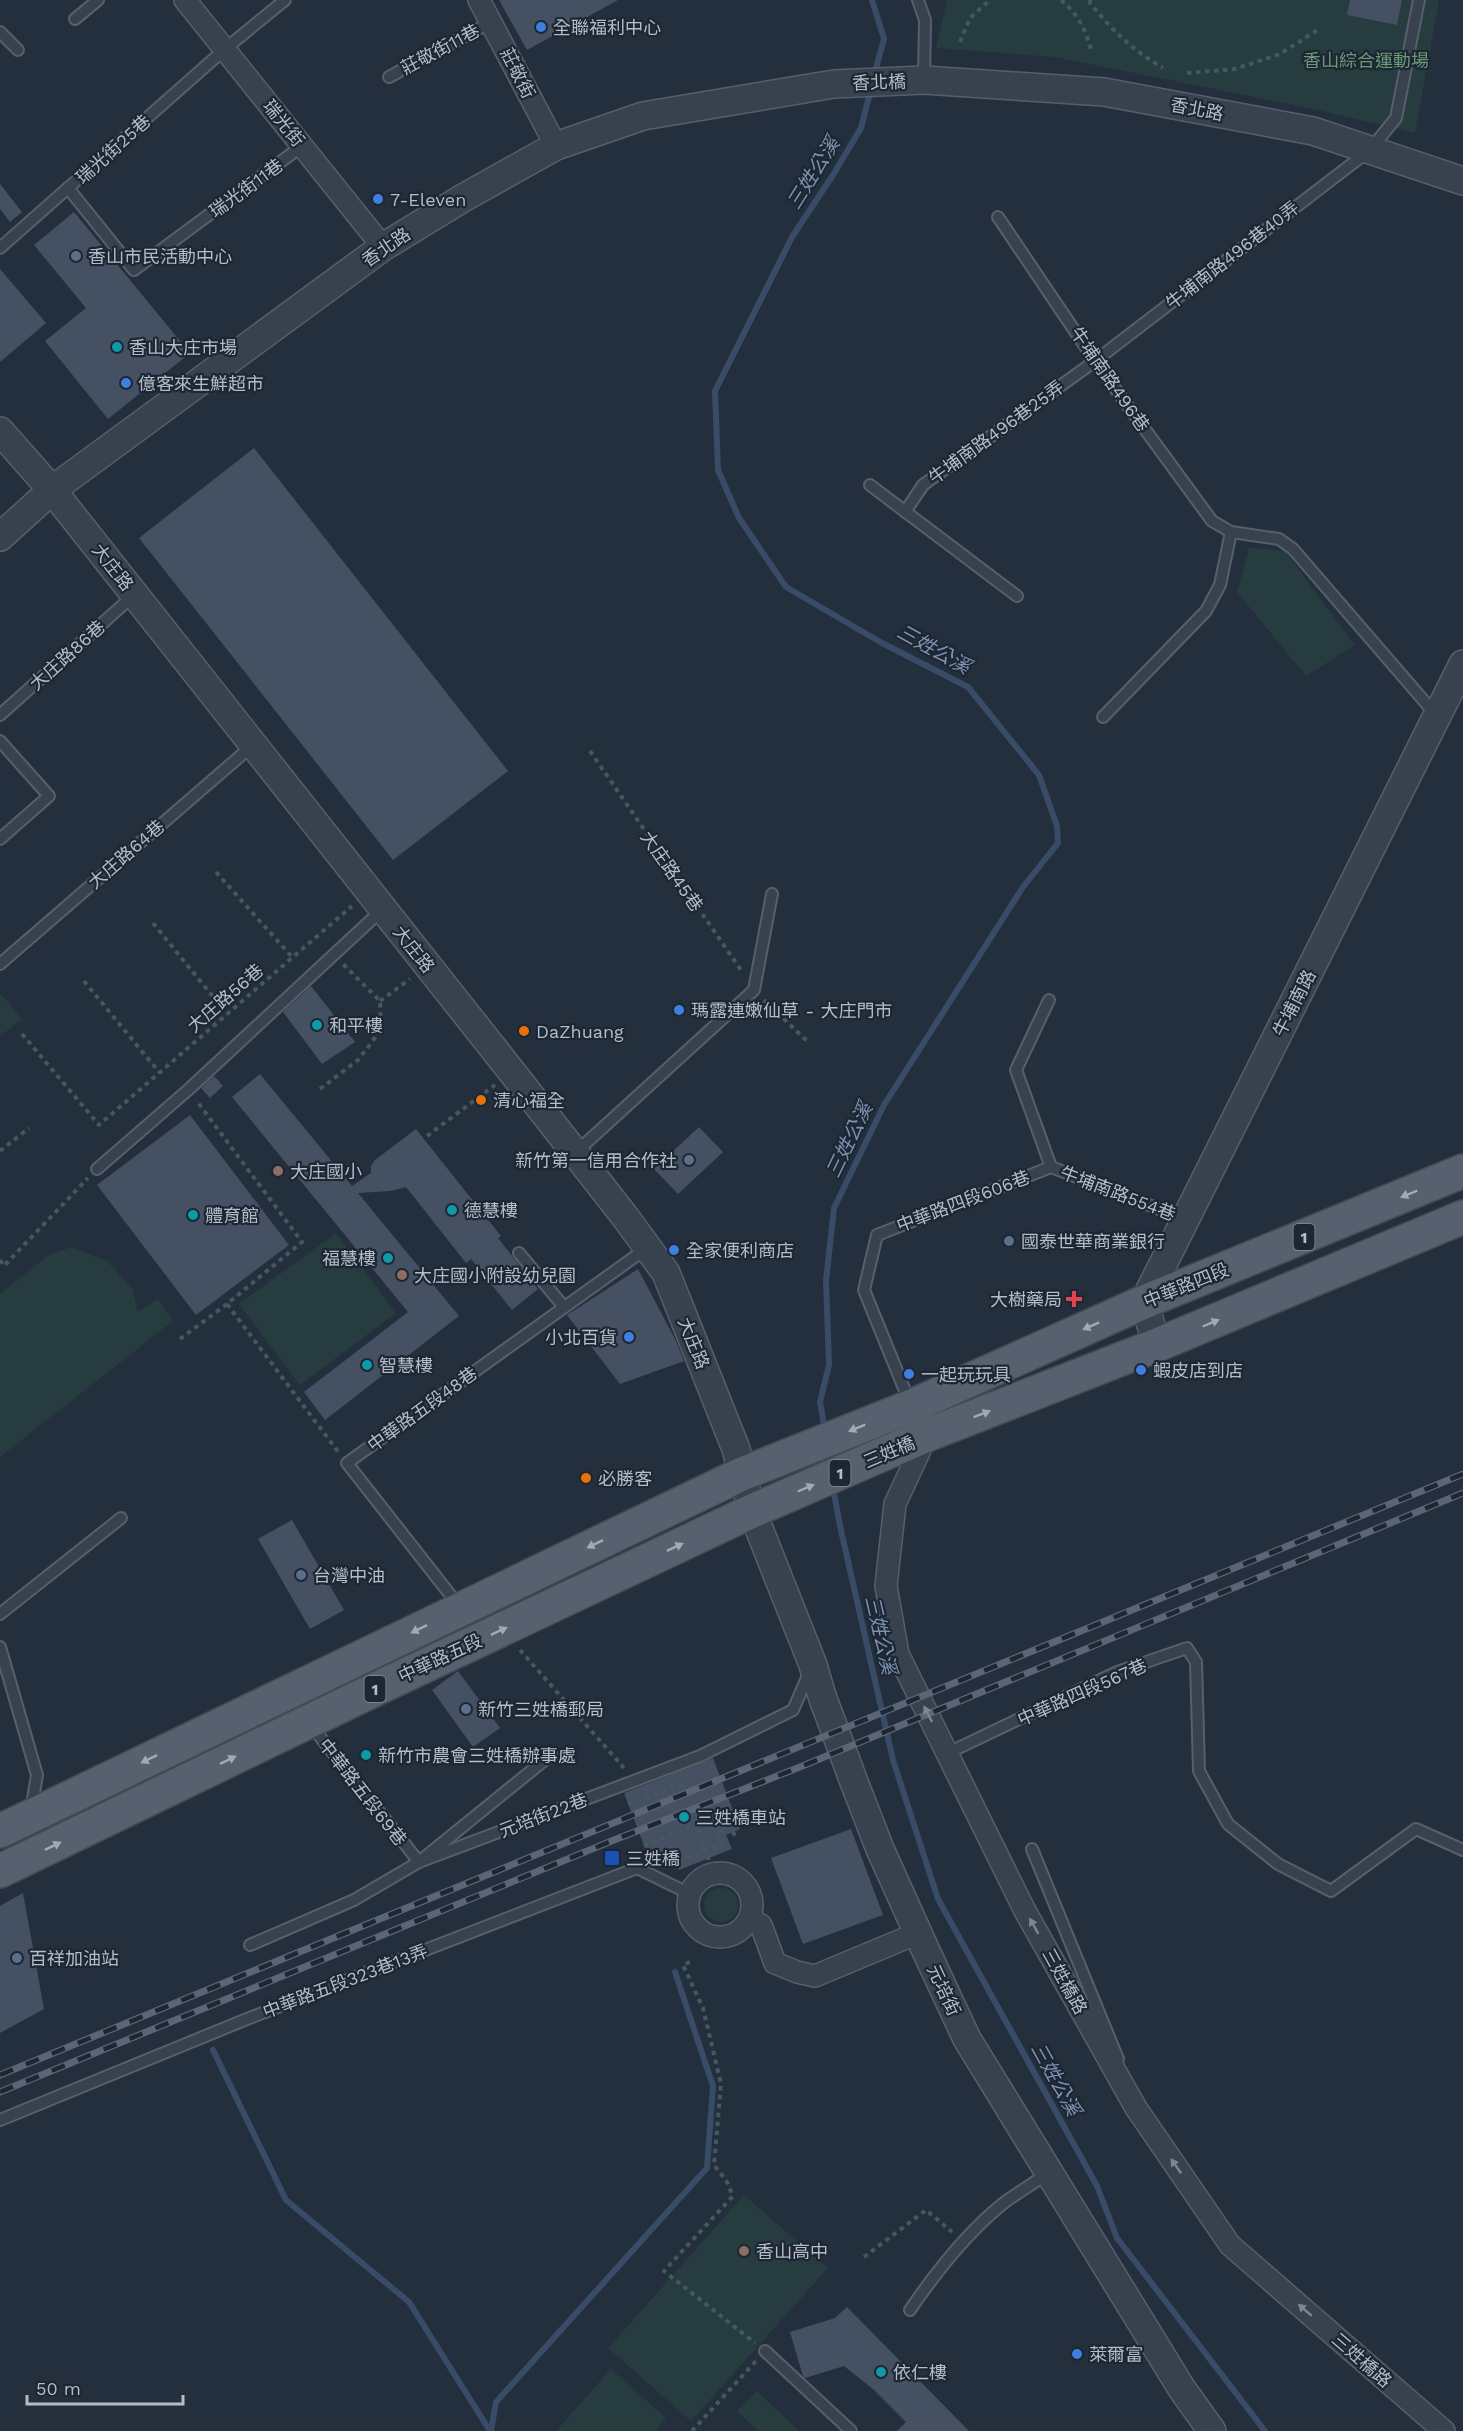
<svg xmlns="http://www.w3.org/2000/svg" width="1463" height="2431" font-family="'Work Sans','Noto Sans TC',sans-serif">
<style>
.green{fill:#263c3f}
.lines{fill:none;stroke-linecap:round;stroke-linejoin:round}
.stream{stroke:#394c67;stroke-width:6}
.building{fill:#455162}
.service-casing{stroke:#565f6c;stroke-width:14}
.minor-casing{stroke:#565f6c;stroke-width:24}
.tertiary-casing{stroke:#565f6c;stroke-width:30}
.primary-casing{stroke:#414a57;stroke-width:36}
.path{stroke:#44595c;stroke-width:4;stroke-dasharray:4.5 4.5;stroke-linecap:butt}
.service{stroke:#38414e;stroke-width:10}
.minor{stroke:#38414e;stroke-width:21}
.tertiary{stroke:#38414e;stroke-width:27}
.primary{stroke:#56606e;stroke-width:33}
.rail-casing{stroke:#5a6575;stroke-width:7}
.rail{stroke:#1d2633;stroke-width:4.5;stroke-dasharray:14;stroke-linecap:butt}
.oneway{fill:#a1aab7}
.oneway2{fill:#7c8592}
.shop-dot{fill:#3f7fe0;stroke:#1d2633;stroke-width:2}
.service-dot{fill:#5c6f8a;stroke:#1d2633;stroke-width:2}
.culture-dot{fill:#0f9aa8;stroke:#1d2633;stroke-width:2}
.food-dot{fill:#e8710a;stroke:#1d2633;stroke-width:2}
.education-dot{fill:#8d6e63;stroke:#1d2633;stroke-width:2}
.health-dot{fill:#e0444e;stroke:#1d2633;stroke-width:2}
.transit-dot{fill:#1a4fb4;stroke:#1d2633;stroke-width:2}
.labels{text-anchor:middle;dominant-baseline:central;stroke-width:4.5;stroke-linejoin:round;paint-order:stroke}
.shield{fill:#1d2633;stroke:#878f9c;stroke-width:1.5}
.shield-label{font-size:16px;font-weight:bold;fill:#b4bcc9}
.poi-label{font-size:18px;fill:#b4bcc9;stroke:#1d2633;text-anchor:start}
.street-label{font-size:18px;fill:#b4bcc9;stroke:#1d2633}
.park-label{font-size:18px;fill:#6b9a76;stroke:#1d2633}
.water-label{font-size:20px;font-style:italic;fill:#7c92b1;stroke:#1d2633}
</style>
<rect width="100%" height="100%" fill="#242f3e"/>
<g class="green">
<path d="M947 0H1439L1415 133 1309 108 1055 57 936 48Z"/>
<path d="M1249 548 1285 551 1355 645 1306 676 1237 592Z"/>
<path d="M0 993 22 1019 0 1036Z"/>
<path d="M336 1233 396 1313 300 1385 239 1304Z"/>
<path d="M71 1247 107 1261 132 1288 138 1312 158 1299 173 1321 0 1457V1294L49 1255Z"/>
<circle cx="721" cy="1905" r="17"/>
<path d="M744 2195 828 2268 691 2421 608 2348Z"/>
<path d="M611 2369 666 2418 655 2431H556Z"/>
<path d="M757 2391 799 2431H758L737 2411Z"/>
</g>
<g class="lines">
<g class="stream">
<path d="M872 0 884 39 874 76"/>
<path d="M825 1430 820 1402 829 1365 826 1281 834 1208 884 1105 1023 887 1058 843 1057 826 1039 775 968 687 882 643 786 587 739 518 718 470 715 391 792 237 833 175 861 128 871 89"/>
<path d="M833 1487 840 1526 893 1760 938 1899 1097 2186 1117 2238 1265 2431"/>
<path d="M213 2050 286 2200 409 2302 490 2431"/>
<path d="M491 2431 496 2402 707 2168 713 2086 675 1972"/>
</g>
</g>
<g class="building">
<path d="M499 0H618L527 50Z"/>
<path d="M1350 0H1402L1397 25 1347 15Z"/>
<path d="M0 184 22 212 10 222 0 209Z"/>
<path d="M74 212 190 353 108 419 45 341 86 308 34 245Z"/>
<path d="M0 269 46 323 0 362Z"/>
<path d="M254 448 508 771 393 860 139 538Z"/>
<path d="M311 986 355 1042 322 1064 283 1012Z"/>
<path d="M260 1074 352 1186 371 1173V1166L375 1160 416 1129 501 1236 498 1238 538 1289 512 1310 471 1259 466 1263 406 1187 391 1191 358 1193 459 1316 325 1420 304 1392 408 1312 232 1097Z"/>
<path d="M214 1076 223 1086 210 1098 201 1088Z"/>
<path d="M190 1115 289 1245 196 1315 97 1185Z"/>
<path d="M699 1127 723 1152 678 1194 654 1169Z"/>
<path d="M638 1269 676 1341 684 1361 620 1384 567 1315Z"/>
<path d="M292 1520 344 1610 310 1629 258 1539Z"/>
<path d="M458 1671 500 1728 473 1747 432 1690Z"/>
<path d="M713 1758 740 1829 726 1835 732 1849 679 1870 672 1852 650 1861 624 1793Z"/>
<path d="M851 1829 883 1915 803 1944 771 1858Z"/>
<path d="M23 1893 44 2009 0 2033V1906Z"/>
<path d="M847 2307 969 2431H897L906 2422 873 2389 844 2366 805 2378 803 2376 790 2332 835 2318Z"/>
</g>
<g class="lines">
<g class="service-casing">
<g id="service">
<path d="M918 0 925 20 924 80"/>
<path d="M75 19 98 0"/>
<path d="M0 32 18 50"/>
<path d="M389 77 491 22"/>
<path d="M68 188 134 270 302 146"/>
<path d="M998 217 1095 361 1212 521 1231 532 1279 539 1293 549 1437 716"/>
<path d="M0 248 225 49 285 0"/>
<path d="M870 485 1017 596"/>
<path d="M905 512 923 485 1095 361 1370 150 1396 118 1419 0"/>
<path d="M0 715 134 595"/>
<path d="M1103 717 1206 611 1220 585 1231 532"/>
<path d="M0 741 49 796 0 839"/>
<path d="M0 964 253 745"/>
<path d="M575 1153 754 990 772 894"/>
<path d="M1051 1167 1185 1219"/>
<path d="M97 1169 188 1090 383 909"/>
<path d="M519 1253 564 1307"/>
<path d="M910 1403 864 1290 877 1235 1051 1167 1016 1070 1049 1000"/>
<path d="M459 1606 347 1463 647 1248"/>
<path d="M0 1614 121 1518"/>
<path d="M0 1647 37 1775 31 1810"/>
<path d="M310 1724 419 1862 552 1754"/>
<path d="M948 1753 1117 1672 1187 1648 1196 1662 1199 1771 1228 1824 1278 1864 1331 1891 1416 1829 1463 1850"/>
<path d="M1032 1849 1118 2059"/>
<path d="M250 1945 354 1900 419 1862 700 1756 793 1710 809 1673"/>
<path d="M0 2120 247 2019 637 1868 690 1894"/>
<path d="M910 2310C936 2272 968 2231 1005 2202 1019 2192 1034 2183 1048 2173"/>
<path d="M765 2351 851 2431"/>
</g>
</g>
<g class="minor-casing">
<g id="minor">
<path d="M185 0 383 247"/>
<path d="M479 0 556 146"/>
<path d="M927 1435 895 1504 886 1586 898 1654 1025 1911 1136 2108 1230 2245 1444 2431"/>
<circle cx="720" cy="1905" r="32"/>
<path d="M750 1919 761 1925 775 1963 797 1972 815 1976 918 1933"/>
</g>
</g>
<g class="tertiary-casing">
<g id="tertiary">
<path d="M0 431 52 490 512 1072 626 1218 666 1273 736 1449 752 1511 813 1665 822 1696 854 1782 880 1849 926 1951 967 2039 1182 2389 1212 2431"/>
<path d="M0 537 52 490 383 247 463 198 556 146 643 116 834 84 924 80 1104 92 1313 131 1463 181"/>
<path d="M1157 1345 1144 1302 1463 664"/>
</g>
</g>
<g class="primary-casing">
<g id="primary">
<path d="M0 1831 742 1474 912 1406 1144 1302 1463 1171"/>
<path d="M0 1871 380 1687 752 1511 927 1435 1157 1345 1463 1217"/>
</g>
</g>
<g class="path">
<path d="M1061 0C1079 15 1086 31 1092 53"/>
<path d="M1090 0V3C1114 32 1130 48 1163 68"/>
<path d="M960 42 970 18 990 0"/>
<path d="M1187 73 1235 69 1280 54 1319 29"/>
<path d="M590 751 743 973"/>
<path d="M216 872 292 957"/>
<path d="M153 923 227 1014"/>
<path d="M84 981 159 1072"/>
<path d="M764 1000 808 1042"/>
<path d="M380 1001 410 979"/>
<path d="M22 1034 99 1125 352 906"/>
<path d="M320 1089 358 1060 381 1030 380 1001 343 964"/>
<path d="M427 1136 495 1085"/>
<path d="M0 1151 29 1128"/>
<path d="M0 1260 4 1266 88 1178"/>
<path d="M227 1304 339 1453"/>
<path d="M180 1339 227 1304 302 1242 196 1100"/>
<path d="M520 1650 624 1768"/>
<path d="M628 1804 681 1784 679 1780"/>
<path d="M644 1846 696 1824 711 1866"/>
<path d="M661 1852 677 1846 682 1859 722 1844 717 1832 731 1826 736 1839"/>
<path d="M690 1962 683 1965 703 2008 721 2084 714 2165 726 2180 733 2196 664 2271 755 2343"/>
<path d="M864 2257 926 2210 952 2232"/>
<path d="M692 2431 756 2361"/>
</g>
<use href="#service" class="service"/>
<use href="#minor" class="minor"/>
<use href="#tertiary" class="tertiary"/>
<use href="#primary" class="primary"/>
<g class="rail-casing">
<g id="rail">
<path d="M0 2075 1463 1474"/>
<path d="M0 2092 614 1840 800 1767 1463 1493"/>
</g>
</g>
<use href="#rail" class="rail"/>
</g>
<defs><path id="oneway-solid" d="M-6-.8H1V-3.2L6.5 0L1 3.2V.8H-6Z" transform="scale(1.5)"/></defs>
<g class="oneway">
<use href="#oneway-solid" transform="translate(1409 1194) rotate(158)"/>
<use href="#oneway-solid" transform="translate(1211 1323) rotate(-23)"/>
<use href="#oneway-solid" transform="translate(1091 1326) rotate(156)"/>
<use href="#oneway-solid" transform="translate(982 1414) rotate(-21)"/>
<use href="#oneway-solid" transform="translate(857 1428) rotate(158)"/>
<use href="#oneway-solid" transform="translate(806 1488) rotate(-23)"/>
<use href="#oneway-solid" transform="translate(595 1544) rotate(154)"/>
<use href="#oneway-solid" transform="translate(675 1547) rotate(-25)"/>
<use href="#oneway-solid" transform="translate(419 1629) rotate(154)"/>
<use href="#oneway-solid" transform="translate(499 1631) rotate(-25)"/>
<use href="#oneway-solid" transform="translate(149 1759) rotate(154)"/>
<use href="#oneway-solid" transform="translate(228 1760) rotate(-26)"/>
<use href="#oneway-solid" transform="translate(53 1846) rotate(-26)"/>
</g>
<g class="oneway2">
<use href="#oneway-solid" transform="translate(928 1714) rotate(-117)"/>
<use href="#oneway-solid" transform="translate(1034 1926) rotate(-119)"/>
<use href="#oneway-solid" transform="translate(1176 2166) rotate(-125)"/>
<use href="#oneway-solid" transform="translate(1305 2310) rotate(-139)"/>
</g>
<g class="shop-dot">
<circle cx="541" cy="27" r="6"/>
<circle cx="378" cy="199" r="6"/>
<circle cx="126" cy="383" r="6"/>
<circle cx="679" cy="1010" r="6"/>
<circle cx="674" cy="1250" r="6"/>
<circle cx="629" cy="1337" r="6"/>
<circle cx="1141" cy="1370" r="6"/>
<circle cx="909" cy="1374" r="6"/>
<circle cx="1077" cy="2354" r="6"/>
</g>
<g class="service-dot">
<circle cx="76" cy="256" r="6"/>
<circle cx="689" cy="1160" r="6"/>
<circle cx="1009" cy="1241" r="6"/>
<circle cx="301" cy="1575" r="6"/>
<circle cx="466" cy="1709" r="6"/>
<circle cx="17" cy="1958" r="6"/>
</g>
<g class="culture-dot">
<circle cx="117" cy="347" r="6"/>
<circle cx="317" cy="1025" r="6"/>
<circle cx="452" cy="1210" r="6"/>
<circle cx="193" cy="1215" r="6"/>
<circle cx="388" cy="1258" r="6"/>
<circle cx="367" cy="1365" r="6"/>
<circle cx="366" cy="1755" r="6"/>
<circle cx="684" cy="1817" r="6"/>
<circle cx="881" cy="2372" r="6"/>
</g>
<g class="food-dot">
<circle cx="524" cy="1031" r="6"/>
<circle cx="481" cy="1100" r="6"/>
<circle cx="586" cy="1478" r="6"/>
</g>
<g class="education-dot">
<circle cx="278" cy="1171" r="6"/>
<circle cx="402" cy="1275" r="6"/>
<circle cx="744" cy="2251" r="6"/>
</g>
<path class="health-dot" d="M1071 1290h6v6h6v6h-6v6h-6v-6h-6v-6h6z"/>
<rect class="transit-dot" x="604" y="1850" width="16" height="16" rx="3"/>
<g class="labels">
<g class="shield">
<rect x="1293.5" y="1224" width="21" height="26" rx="4.5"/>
<rect x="829.5" y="1460" width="21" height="26" rx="4.5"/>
<rect x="364.5" y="1676" width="21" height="26" rx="4.5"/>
</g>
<g class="shield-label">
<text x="1304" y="1237">1</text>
<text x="840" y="1473">1</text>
<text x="375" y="1689">1</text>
</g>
<g class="poi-label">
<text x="553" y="27">全聯福利中心</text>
<text x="390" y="199">7-Eleven</text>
<text x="88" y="256">香山市民活動中心</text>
<text x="129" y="347">香山大庄市場</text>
<text x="138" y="383">億客來生鮮超市</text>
<text x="691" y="1010">瑪露連嫩仙草 - 大庄門市</text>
<text x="329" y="1025">和平樓</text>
<text x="536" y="1031">DaZhuang</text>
<text x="493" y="1100">清心福全</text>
<text x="677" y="1160" text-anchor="end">新竹第一信用合作社</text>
<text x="290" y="1171">大庄國小</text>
<text x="464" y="1210">德慧樓</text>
<text x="205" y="1215">體育館</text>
<text x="1021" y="1241">國泰世華商業銀行</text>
<text x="686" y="1250">全家便利商店</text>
<text x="376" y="1258" text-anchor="end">福慧樓</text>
<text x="414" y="1275">大庄國小附設幼兒園</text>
<text x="1062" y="1299" text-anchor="end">大樹藥局</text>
<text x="617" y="1337" text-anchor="end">小北百貨</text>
<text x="379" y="1365">智慧樓</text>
<text x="1153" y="1370">蝦皮店到店</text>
<text x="921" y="1374">一起玩玩具</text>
<text x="598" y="1478">必勝客</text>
<text x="313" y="1575">台灣中油</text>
<text x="478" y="1709">新竹三姓橋郵局</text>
<text x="378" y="1755">新竹市農會三姓橋辦事處</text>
<text x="696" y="1817">三姓橋車站</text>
<text x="626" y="1858">三姓橋</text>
<text x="29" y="1958">百祥加油站</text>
<text x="756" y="2251">香山高中</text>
<text x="1089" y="2354">萊爾富</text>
<text x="893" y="2372">依仁樓</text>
</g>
<g class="street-label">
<text transform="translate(440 49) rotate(-28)">莊敬街11巷</text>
<text transform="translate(518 73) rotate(63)">莊敬街</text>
<text transform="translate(879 82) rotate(-2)">香北橋</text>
<text transform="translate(1197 109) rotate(11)">香北路</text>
<text transform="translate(284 123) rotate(51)">瑞光街</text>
<text transform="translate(113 149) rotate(-42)">瑞光街25巷</text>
<text transform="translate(246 188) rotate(-36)">瑞光街11巷</text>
<text transform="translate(386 247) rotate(-34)">香北路</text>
<text transform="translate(1232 255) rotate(-38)">牛埔南路496巷40弄</text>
<text transform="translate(1110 379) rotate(55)">牛埔南路496巷</text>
<text transform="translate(996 432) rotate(-36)">牛埔南路496巷25弄</text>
<text transform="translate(113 567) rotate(52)">大庄路</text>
<text transform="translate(67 655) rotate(-42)">大庄路86巷</text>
<text transform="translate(126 854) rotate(-41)">大庄路64巷</text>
<text transform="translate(672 871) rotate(55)">大庄路45巷</text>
<text transform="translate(414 949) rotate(52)">大庄路</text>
<text transform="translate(225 998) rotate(-41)">大庄路56巷</text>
<text transform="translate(1294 1003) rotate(-63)">牛埔南路</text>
<text transform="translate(1118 1193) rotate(21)">牛埔南路554巷</text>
<text transform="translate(963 1201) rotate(-21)">中華路四段606巷</text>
<text transform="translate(1186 1285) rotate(-22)">中華路四段</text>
<text transform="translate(694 1343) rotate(68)">大庄路</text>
<text transform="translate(422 1409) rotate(-36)">中華路五段48巷</text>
<text transform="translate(889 1452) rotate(-23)">三姓橋</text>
<text transform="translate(440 1658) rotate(-25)">中華路五段</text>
<text transform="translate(1082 1692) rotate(-24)">中華路四段567巷</text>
<text transform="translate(363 1792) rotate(52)">中華路五段69巷</text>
<text transform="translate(543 1815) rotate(-21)">元培街22巷</text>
<text transform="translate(345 1981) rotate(-21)">中華路五段323巷13弄</text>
<text transform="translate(1065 1981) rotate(61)">三姓橋路</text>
<text transform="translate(944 1990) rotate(65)">元培街</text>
<text transform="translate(1362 2360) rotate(41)">三姓橋路</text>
</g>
<g class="park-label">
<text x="1366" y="60">香山綜合運動場</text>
</g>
<g class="water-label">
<text transform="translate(813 173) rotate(-58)">三姓公溪</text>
<text transform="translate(934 649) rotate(29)">三姓公溪</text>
<text transform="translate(849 1140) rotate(-64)">三姓公溪</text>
<text transform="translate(881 1635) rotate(77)">三姓公溪</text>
<text transform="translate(1056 2079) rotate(61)">三姓公溪</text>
</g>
</g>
<path d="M27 2395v9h156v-9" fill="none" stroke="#b4bcc9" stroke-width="3"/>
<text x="36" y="2395" font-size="18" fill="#b4bcc9" stroke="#1d2633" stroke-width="4.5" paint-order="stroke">50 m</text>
</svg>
